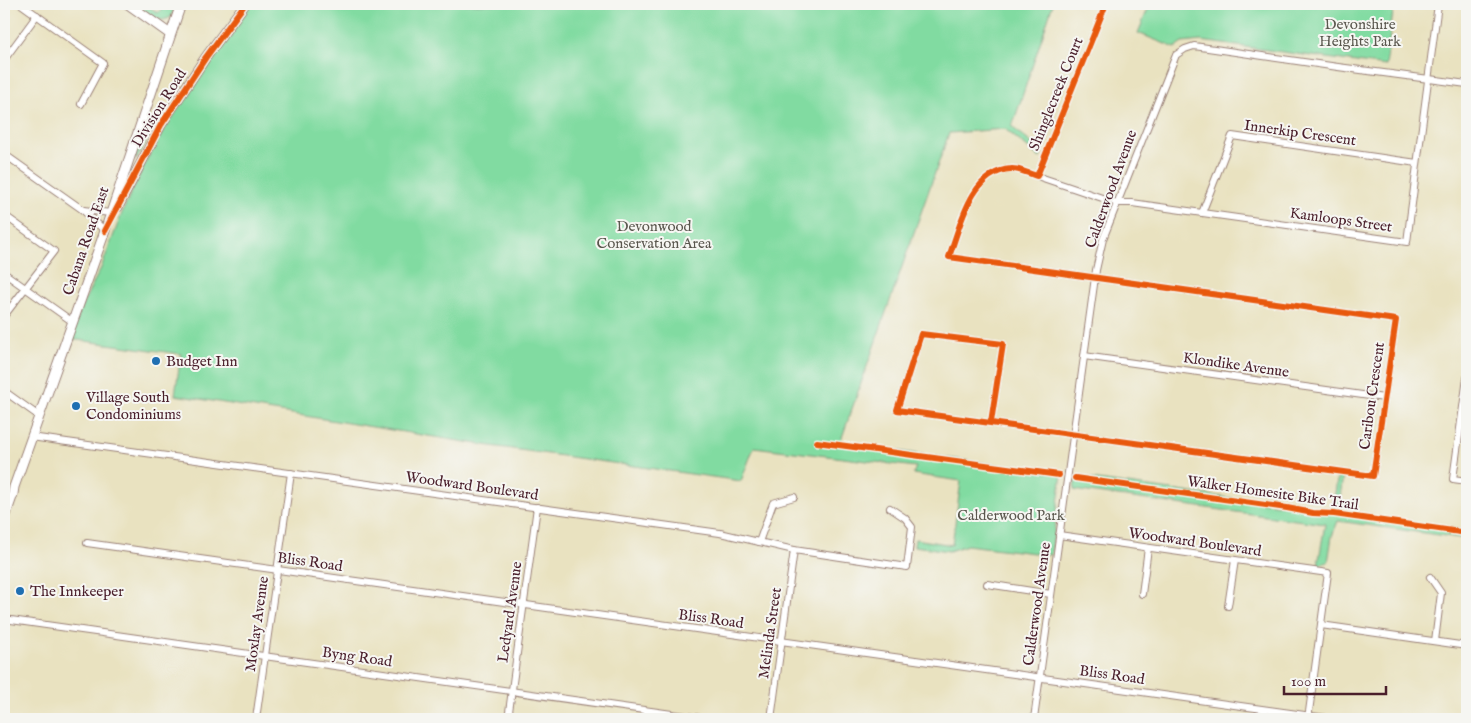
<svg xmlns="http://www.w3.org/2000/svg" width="1471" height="723" font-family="'IM FELL English',serif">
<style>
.green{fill:#81dba1;stroke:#667d66}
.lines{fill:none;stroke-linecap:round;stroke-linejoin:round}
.street-casing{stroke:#9a8076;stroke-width:8}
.secondary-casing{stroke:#9a8076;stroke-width:11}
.street{stroke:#fff;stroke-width:6}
.secondary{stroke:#fff;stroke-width:9}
.cycleway-casing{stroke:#f6f6f2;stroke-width:9}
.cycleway{stroke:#e8590c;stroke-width:6}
.poi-dot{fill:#1f6fb2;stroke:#f6f6f2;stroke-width:2}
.labels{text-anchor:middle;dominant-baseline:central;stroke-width:4;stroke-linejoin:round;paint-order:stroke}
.park-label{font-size:15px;fill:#5a574e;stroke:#f6f6f2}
.street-label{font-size:15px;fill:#4a1f2b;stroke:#f6f6f2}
.poi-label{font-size:15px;fill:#4a1f2b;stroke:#f6f6f2;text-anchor:start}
</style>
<rect width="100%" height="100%" fill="#f6f6f2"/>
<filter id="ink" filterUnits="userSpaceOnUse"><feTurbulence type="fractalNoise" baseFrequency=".02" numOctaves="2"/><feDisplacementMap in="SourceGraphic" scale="10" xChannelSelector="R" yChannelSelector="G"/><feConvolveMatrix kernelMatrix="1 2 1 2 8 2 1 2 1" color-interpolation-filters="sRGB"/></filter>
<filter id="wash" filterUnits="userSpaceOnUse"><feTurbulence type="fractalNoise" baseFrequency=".0096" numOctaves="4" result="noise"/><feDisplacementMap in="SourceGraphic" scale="20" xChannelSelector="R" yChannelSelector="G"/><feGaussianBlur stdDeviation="1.12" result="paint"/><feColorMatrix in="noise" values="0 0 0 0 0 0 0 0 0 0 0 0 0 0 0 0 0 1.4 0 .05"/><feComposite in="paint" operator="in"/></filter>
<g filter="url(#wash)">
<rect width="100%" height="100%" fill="#e9e2c0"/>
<g class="green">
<path d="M143 4H146L157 13 160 11 164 4H176L171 17C159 24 153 17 143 9Z"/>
<path d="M250 4H1053L1012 127 1042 152 1040 158 1005 129 949 133 840 443 1062 474 1051 555 967 545 949 551 914 546 915 539 952 545 961 481 913 474 916 467 754 447 741 481 484 445 175 395 181 354 70 339 83 303 101 268 122 213 146 161 177 106 211 55Z"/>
<path d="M1150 4H1394L1386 66 1201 41 1182 43 1175 48 1138 33Z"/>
<path d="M149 123 155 127 137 159 135 160V152L145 125Z"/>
<path d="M1338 474 1343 475 1338 513 1467 531V539L1338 521 1332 536 1328 562 1318 565 1325 524 1074 490 1076 477 1332 512Z"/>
</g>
</g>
<g filter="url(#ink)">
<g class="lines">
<g class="street-casing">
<g id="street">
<path d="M21 4 103 63 81 104"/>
<path d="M4 60 37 15"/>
<path d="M4 154 83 210 105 231"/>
<path d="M1037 176 1117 203H1132L1407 242 1438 4"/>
<path d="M83 210 111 213"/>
<path d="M1202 213 1232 136 1417 163"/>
<path d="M4 215 54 251 4 316"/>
<path d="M4 273 73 322"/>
<path d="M1084 356 1384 398"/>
<path d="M1467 378 1453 479 1467 481"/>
<path d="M4 391 39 416"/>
<path d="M991 422 1003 344 921 334 897 410 1373 476 1396 320 949 257C960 226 971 171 1011 169 1019 168 1029 174 1037 176L1106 4"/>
<path d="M31 437 720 533 794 550 907 567 912 527 905 518 890 508"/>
<path d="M1059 535 1328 573 1308 719"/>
<path d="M759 542 773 503 794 497"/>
<path d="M87 543 1333 719"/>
<path d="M1430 577 1441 593 1435 641"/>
<path d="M987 584 1051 594"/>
<path d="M1142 594 1148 548"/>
<path d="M1228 606 1235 560"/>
<path d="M4 619 707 719"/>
<path d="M1321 625 1467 646"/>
<path d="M256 719 291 473"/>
<path d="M508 719 537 507"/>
<path d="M771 719 794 550"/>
<path d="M1034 719 1096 270 1103 239 1176 55 1185 49 1194 46 1338 67 1467 84"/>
</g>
</g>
<g class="secondary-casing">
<g id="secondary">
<path d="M128 4 170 34"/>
<path d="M118 207 161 125 206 57 245 4"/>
<path d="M4 520 13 494 14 487 105 231 181 4"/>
</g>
</g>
<use href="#street" class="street"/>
<use href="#secondary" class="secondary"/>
<g class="cycleway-casing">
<g id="cycleway">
<path d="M105 231 161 125 206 57 245 4"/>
<path d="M991 422 1003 344 921 334 897 410 1373 476 1396 320 949 257C960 226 971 171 1011 169 1019 168 1029 174 1037 176L1106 4"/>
<path d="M817 442 1059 475"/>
<path d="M1075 478 1287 508 1313 513 1334 514 1467 533"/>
</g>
</g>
<use href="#cycleway" class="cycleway"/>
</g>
</g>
<g class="poi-dot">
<circle cx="156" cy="361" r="5"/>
<circle cx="76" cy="406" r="5"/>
<circle cx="20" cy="591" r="5"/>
</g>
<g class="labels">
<g class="park-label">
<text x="1360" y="24">Devonshire<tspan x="1360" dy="17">Heights Park</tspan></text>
<text x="654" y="226">Devonwood<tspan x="654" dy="17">Conservation Area</tspan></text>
<text x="1011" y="515">Calderwood Park</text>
</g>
<g class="street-label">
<text transform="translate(1056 94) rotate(-68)">Shinglecreek Court</text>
<text transform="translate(159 108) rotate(-58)">Division Road</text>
<text transform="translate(1300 133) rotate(8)">Innerkip Crescent</text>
<text transform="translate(1111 189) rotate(-70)">Calderwood Avenue</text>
<text transform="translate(1341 220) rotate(8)">Kamloops Street</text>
<text transform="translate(86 241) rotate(-71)">Cabana Road East</text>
<text transform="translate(1236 365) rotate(8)">Klondike Avenue</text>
<text transform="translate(1372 396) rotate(-82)">Caribou Crescent</text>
<text transform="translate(472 486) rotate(8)">Woodward Boulevard</text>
<text transform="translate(1273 493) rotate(8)">Walker Homesite Bike Trail</text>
<text transform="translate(1195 542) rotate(8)">Woodward Boulevard</text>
<text transform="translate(310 562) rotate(8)">Bliss Road</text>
<text transform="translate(1037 604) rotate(-82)">Calderwood Avenue</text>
<text transform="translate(510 612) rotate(-82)">Ledyard Avenue</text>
<text transform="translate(711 619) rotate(8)">Bliss Road</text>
<text transform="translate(257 624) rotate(-82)">Moxlay Avenue</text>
<text transform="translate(770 633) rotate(-82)">Melinda Street</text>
<text transform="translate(357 657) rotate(8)">Byng Road</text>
<text transform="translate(1112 675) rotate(8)">Bliss Road</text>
</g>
<g class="poi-label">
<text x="166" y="361">Budget Inn</text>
<text x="86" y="397">Village South<tspan x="86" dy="17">Condominiums</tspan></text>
<text x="30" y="591">The Innkeeper</text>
</g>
</g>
<rect width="1471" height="723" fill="none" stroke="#f6f6f2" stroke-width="20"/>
<path d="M1284 686v8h102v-8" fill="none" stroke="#4a1f2b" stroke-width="2.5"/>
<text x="1291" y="686" font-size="15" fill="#4a1f2b" stroke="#f6f6f2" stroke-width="4" paint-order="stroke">100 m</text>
</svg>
